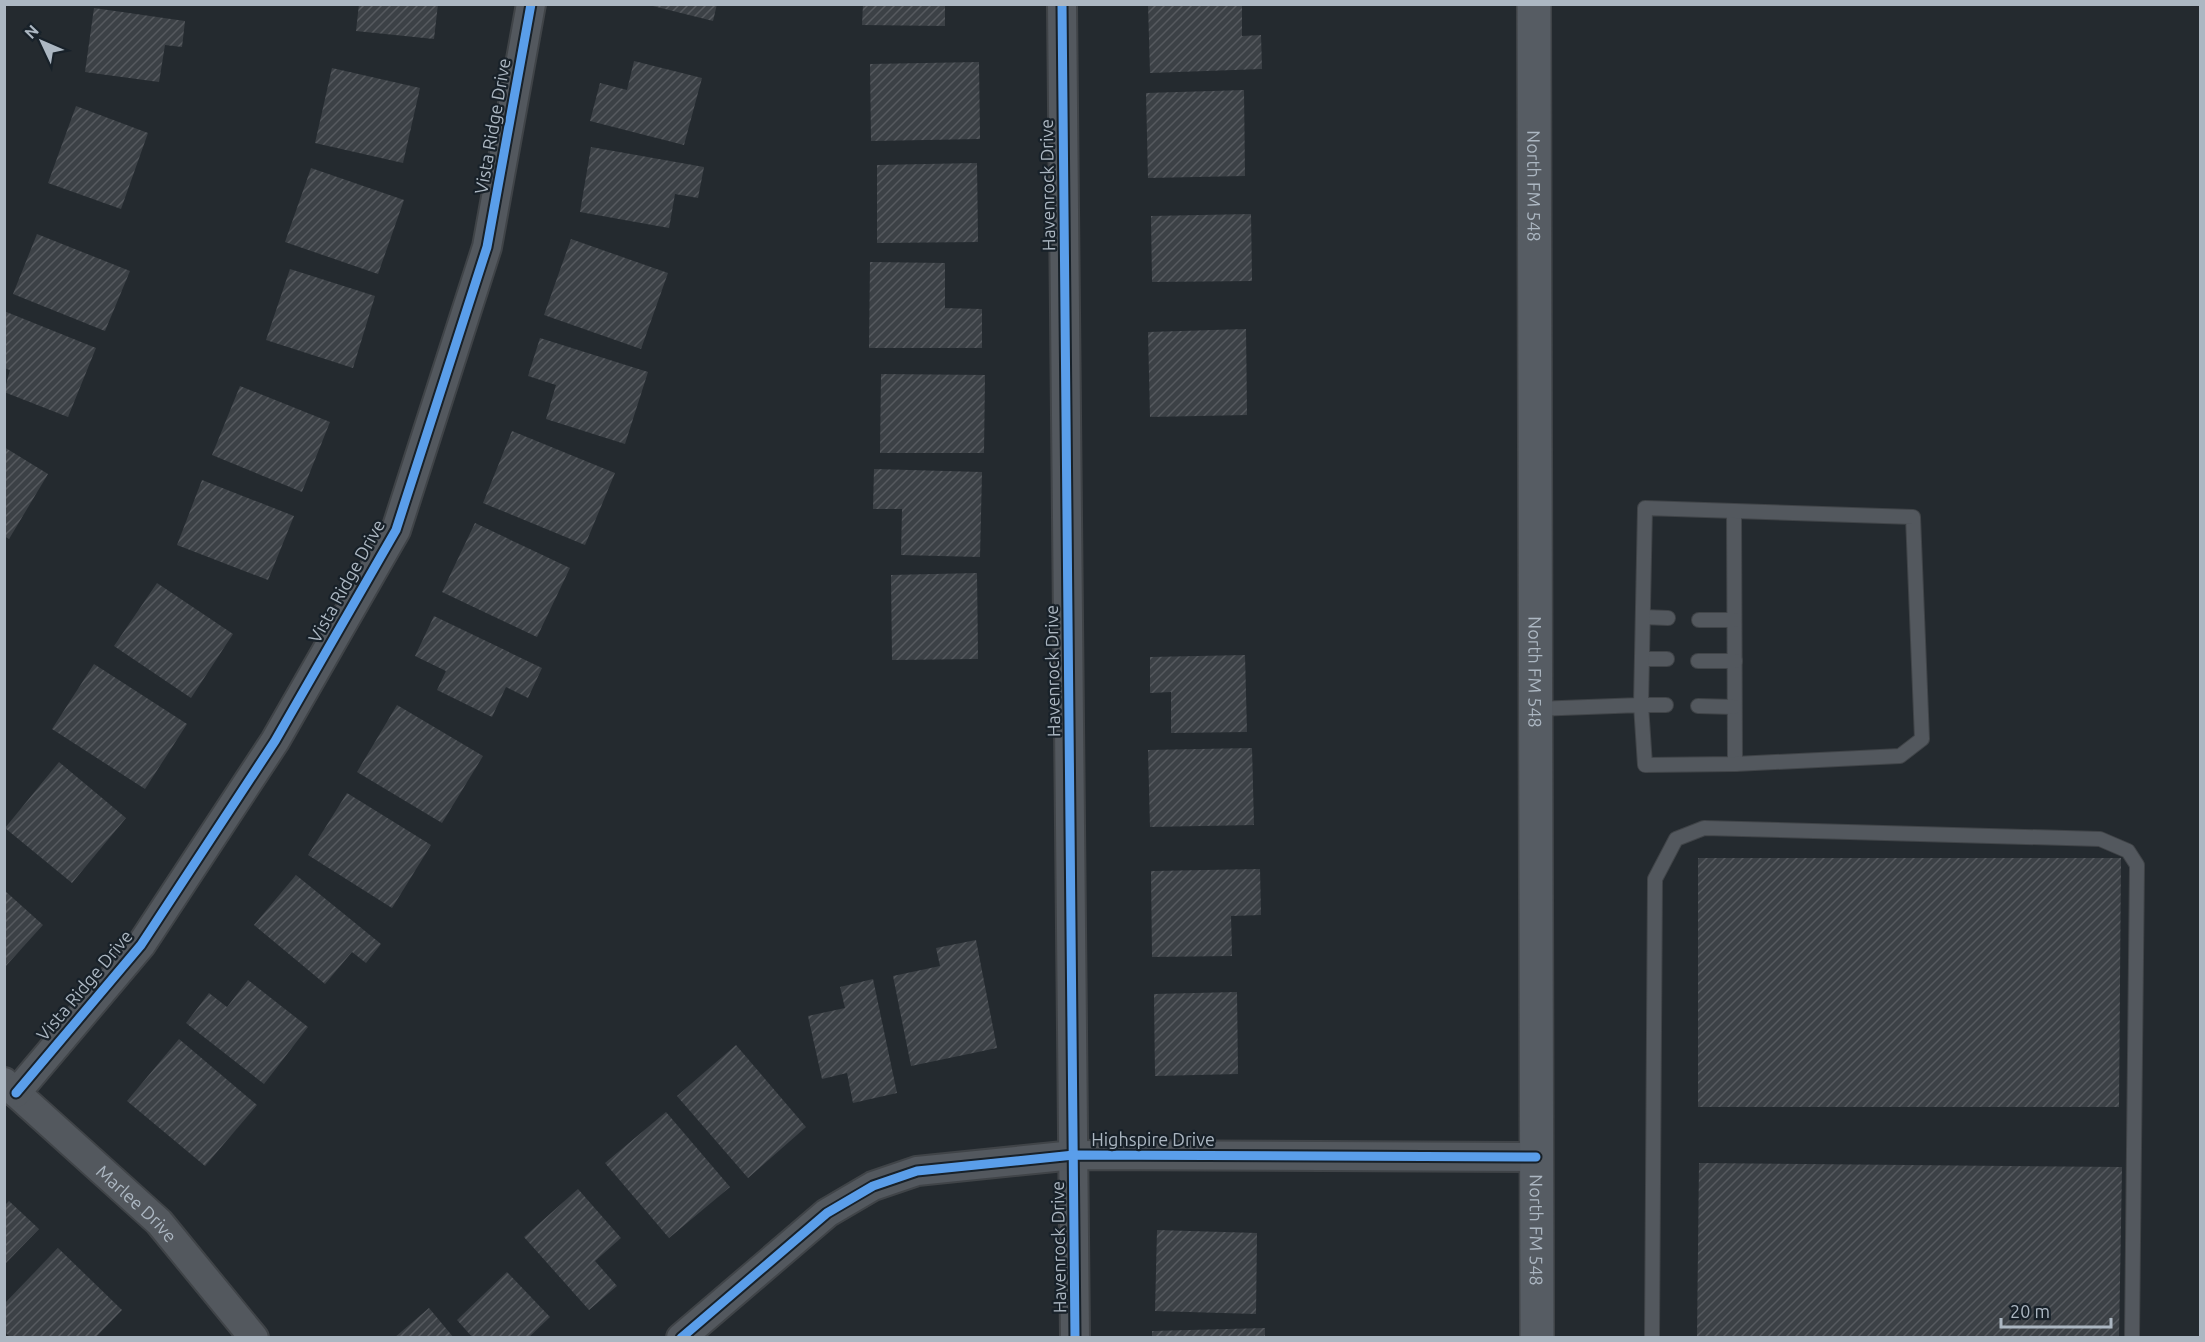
<svg xmlns="http://www.w3.org/2000/svg" width="2205" height="1342" font-family="Ubuntu,sans-serif">
<style>
.building{fill:url(#building-hatch)}
.lines{fill:none;stroke-linecap:round;stroke-linejoin:round}
.lane-casing{stroke:#404448;stroke-width:16}
.street-casing{stroke:#404448;stroke-width:32}
.secondary-casing{stroke:#404448;stroke-width:36}
.lane{stroke:#53585e;stroke-width:14}
.street{stroke:#53585e;stroke-width:28}
.secondary{stroke:#565c63;stroke-width:33}
.cycleway-casing{stroke:#182129;stroke-width:13}
.cycleway{stroke:#5a9eea;stroke-width:9}
.labels{text-anchor:middle;dominant-baseline:central;stroke-width:4.5;stroke-linejoin:round;paint-order:stroke}
.street-label{font-size:18px;fill:#acb7c2;stroke:#182129}
</style>
<defs>
<pattern id="building-hatch" width="6" height="6" patternUnits="userSpaceOnUse" patternTransform="scale(1.5)"><rect width="6" height="6" fill="#3c4146"/><path d="M-1 1l2-2M0 6l6-6M5 7l2-2" fill="none" stroke="#565a5f"/></pattern>
</defs>
<rect width="100%" height="100%" fill="#242a2f"/>
<g class="building">
<path d="M359 4H438L434 39 356 31Z"/>
<path d="M645 4H717L713 21Z"/>
<path d="M863 4H945V26L862 25Z"/>
<path d="M1148 4H1242V36L1261 35 1262 69 1150 73Z"/>
<path d="M94 8 185 21 182 47 165 45 159 82 85 72Z"/>
<path d="M634 61 702 78 684 145 590 121 600 83 627 90Z"/>
<path d="M979 62 980 139 871 141 870 64Z"/>
<path d="M332 68 420 88 403 163 315 143Z"/>
<path d="M1244 90 1245 176 1148 178 1146 93Z"/>
<path d="M76 106 148 133 121 209 48 183Z"/>
<path d="M591 147 704 167 698 198 675 194 669 228 580 212Z"/>
<path d="M977 163 978 242 877 243V165Z"/>
<path d="M311 168 404 200 378 274 285 242Z"/>
<path d="M1251 214 1252 281 1152 282 1151 216Z"/>
<path d="M37 234 130 271 105 331 13 294Z"/>
<path d="M571 239 668 273 641 349 544 315Z"/>
<path d="M870 262 945 263V308L982 309V348H869Z"/>
<path d="M290 269 375 296 353 368 266 340Z"/>
<path d="M4 311 96 348 68 417 4 392 10 370 4 368Z"/>
<path d="M1246 329 1247 415 1150 417 1148 332Z"/>
<path d="M540 338 648 372 625 444 546 419 556 385 528 376Z"/>
<path d="M881 374 985 375 984 453H880Z"/>
<path d="M240 386 330 422 302 492 212 455Z"/>
<path d="M512 431 615 473 585 545 483 503Z"/>
<path d="M4 447 48 474 9 539 4 536Z"/>
<path d="M874 469 982 472 980 557 901 555 902 509H873Z"/>
<path d="M202 480 294 516 268 580 177 545Z"/>
<path d="M475 523 570 568 537 637 442 592Z"/>
<path d="M977 573 978 659 892 660 891 575Z"/>
<path d="M157 583 233 634 191 698 114 646Z"/>
<path d="M434 616 542 668 528 698 506 687 492 717 437 690 446 671 415 656Z"/>
<path d="M1245 655 1247 732 1171 733V692L1150 693V657Z"/>
<path d="M94 664 187 724 145 789 52 729Z"/>
<path d="M397 705 483 756 442 823 357 772Z"/>
<path d="M1252 748 1254 825 1150 827 1148 750Z"/>
<path d="M59 762 126 818 72 883 5 828Z"/>
<path d="M347 793 431 845 392 908 308 855Z"/>
<path d="M1698 858H2121L2119 1107H1698Z"/>
<path d="M1260 869 1261 915 1231 916 1232 956 1152 957 1151 871Z"/>
<path d="M296 875 381 944 366 963 352 952 325 984 254 925Z"/>
<path d="M4 890 43 925 4 968Z"/>
<path d="M976 940 997 1048 911 1066 893 976 940 966 936 948Z"/>
<path d="M873 979 897 1093 853 1103 847 1073 822 1079 808 1016 845 1008 840 987Z"/>
<path d="M248 980 308 1027 264 1084 186 1023 209 993 227 1007Z"/>
<path d="M1237 992 1238 1074 1155 1076 1154 994Z"/>
<path d="M179 1039 257 1105 205 1166 127 1101Z"/>
<path d="M736 1045 806 1127 748 1178 677 1096Z"/>
<path d="M666 1112 730 1187 669 1238 605 1163Z"/>
<path d="M1699 1163 2122 1167 2119 1338H1697Z"/>
<path d="M578 1189 621 1238 595 1261 617 1286 589 1310 524 1237Z"/>
<path d="M9 1201 39 1229 4 1265V1206Z"/>
<path d="M1157 1230 1257 1233 1256 1314 1155 1311Z"/>
<path d="M58 1248 122 1310 95 1338H11L4 1331V1304Z"/>
<path d="M507 1272 550 1317 528 1338H473L457 1320Z"/>
<path d="M429 1308 454 1338H394Z"/>
<path d="M1265 1328V1338H1152V1331Z"/>
</g>
<g class="lines">
<g class="lane-casing">
<g id="lane">
<path d="M1734 511 1735 764"/>
<path d="M1643 617 1668 618"/>
<path d="M1699 620H1734"/>
<path d="M1642 659H1667"/>
<path d="M1698 661H1735"/>
<path d="M1698 706 1734 707"/>
<path d="M1535 709 1641 705 1645 508 1913 517 1922 739 1900 756 1735 764 1645 765 1641 705H1666"/>
<path d="M1652 1338 1655 879 1676 839 1704 828 2100 839 2128 851 2137 865 2132 1338"/>
</g>
</g>
<g class="street-casing">
<g id="street">
<path d="M1062 4 1075 1338"/>
<path id="s1" d="M4 1082 159 1222 254 1338"/>
<path d="M16 1093 141 945 275 741 396 530 487 247 531 4"/>
<path d="M681 1338 827 1213 873 1186 917 1171 1074 1155 1536 1157"/>
</g>
</g>
<g class="secondary-casing">
<g id="secondary">
<path id="s2" d="M1534 4 1537 1338"/>
</g>
</g>
<use href="#lane" class="lane"/>
<use href="#street" class="street"/>
<use href="#secondary" class="secondary"/>
<g class="cycleway-casing">
<g id="cycleway">
<path d="M1062 4 1075 1338"/>
<path d="M16 1093 141 945 275 741 396 530 487 247 531 4"/>
<path d="M681 1338 827 1213 873 1186 917 1171 1074 1155 1536 1157"/>
</g>
</g>
<use href="#cycleway" class="cycleway"/>
</g>
<g class="labels">
<g class="street-label">
<text transform="translate(492 126) rotate(-80)">Vista Ridge Drive</text>
<text transform="translate(1047 185) rotate(-91)">Havenrock Drive</text>
<text stroke="none"><textPath href="#s2" startOffset="182">North FM 548</textPath></text>
<text transform="translate(346 581) rotate(-61)">Vista Ridge Drive</text>
<text transform="translate(1052 671) rotate(-91)">Havenrock Drive</text>
<text stroke="none"><textPath href="#s2" startOffset="668">North FM 548</textPath></text>
<text transform="translate(84 985) rotate(-50)">Vista Ridge Drive</text>
<text x="1153" y="1139">Highspire Drive</text>
<text stroke="none"><textPath href="#s1" startOffset="180">Marlee Drive</textPath></text>
<text stroke="none"><textPath href="#s2" startOffset="1226">North FM 548</textPath></text>
<text transform="translate(1058 1247) rotate(-91)">Havenrock Drive</text>
</g>
</g>
<rect width="2205" height="1342" fill="none" stroke="#acb7c2" stroke-width="12"/>
<g transform="translate(42 42) rotate(314)" stroke="#182129" stroke-width="4.5" paint-order="stroke">
<path d="M0-4.5L10 22L0 15L-10 22Z" fill="#acb7c2"/>
<text y="-9" font-size="16" font-weight="bold" text-anchor="middle" fill="#acb7c2">N</text>
</g>
<path d="M2001 1318v9h110v-9" fill="none" stroke="#acb7c2" stroke-width="3"/>
<text x="2010" y="1318" font-size="18" fill="#acb7c2" stroke="#182129" stroke-width="4.5" paint-order="stroke">20 m</text>
</svg>
